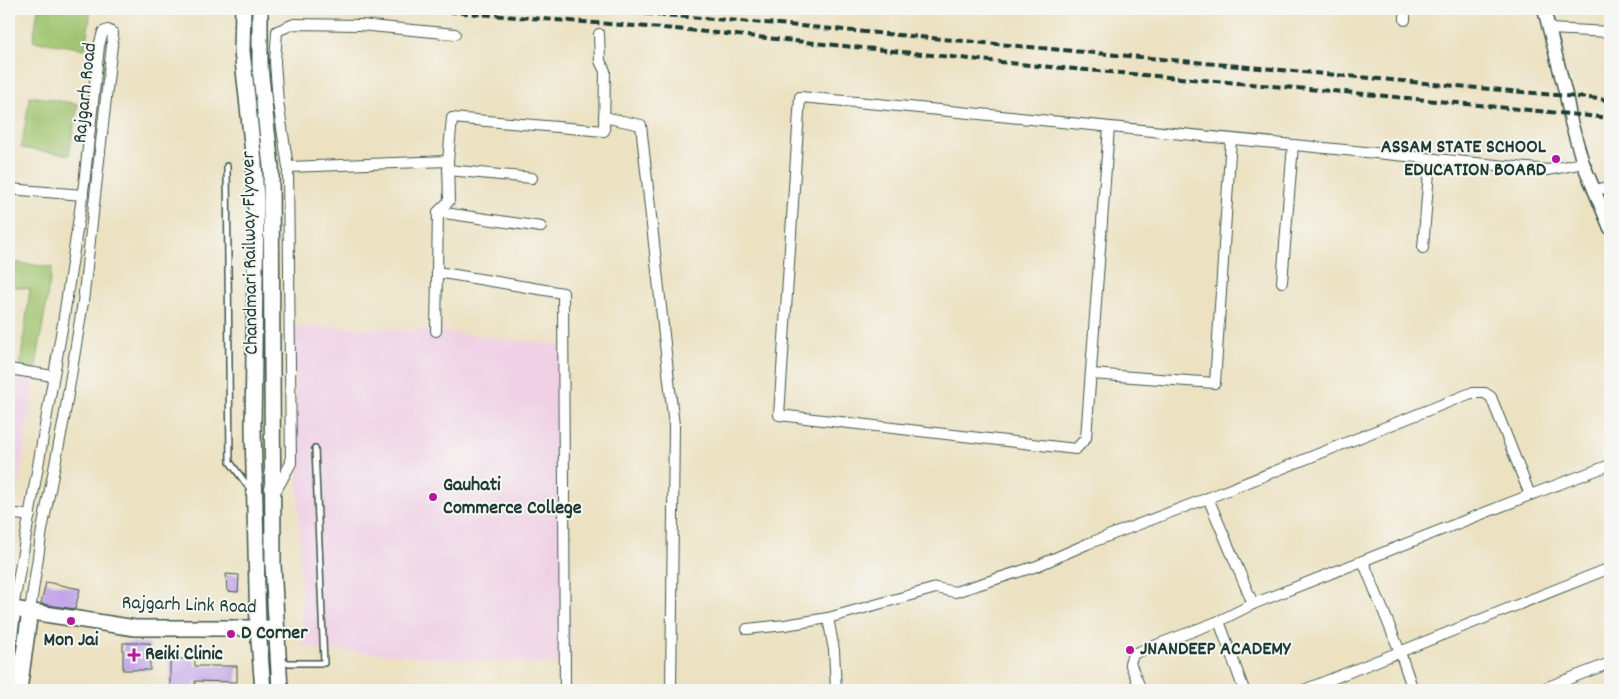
<svg xmlns="http://www.w3.org/2000/svg" width="1619" height="699" font-family="Dekko,sans-serif">
<style>
.built{fill:#efd0e5}
.green{fill:#9fc36d;stroke:#5f8050}
.building{fill:#bfa1e7}
.lines{fill:none;stroke-linecap:round;stroke-linejoin:round}
.service-casing{stroke:#3e5649;stroke-width:8}
.minor-casing{stroke:#3e5649;stroke-width:12}
.tertiary-casing{stroke:#3e5649;stroke-width:15}
.secondary-casing{stroke:#3e5649;stroke-width:18}
.service{stroke:#fff;stroke-width:5}
.minor{stroke:#fff;stroke-width:10}
.tertiary{stroke:#fff;stroke-width:12}
.secondary{stroke:#fff;stroke-width:15}
.rail{stroke:#1f3d34;stroke-width:4;stroke-dasharray:8 4;stroke-linecap:butt}
.poi-dot{fill:#b5179e;stroke:#f6f6f2;stroke-width:2}
.labels{text-anchor:middle;dominant-baseline:central;stroke-width:4;stroke-linejoin:round;paint-order:stroke}
.street-label{font-size:20px;fill:#1f3d34;stroke:#f6f6f2}
.poi-label{font-size:20px;font-weight:bold;fill:#1f3d34;stroke:#f6f6f2;text-anchor:start}
</style>
<rect width="100%" height="100%" fill="#f6f6f2"/>
<filter id="ink" filterUnits="userSpaceOnUse"><feTurbulence type="fractalNoise" baseFrequency=".02" numOctaves="2"/><feDisplacementMap in="SourceGraphic" scale="10" xChannelSelector="R" yChannelSelector="G"/><feConvolveMatrix kernelMatrix="1 2 1 2 8 2 1 2 1" color-interpolation-filters="sRGB"/></filter>
<filter id="wash" filterUnits="userSpaceOnUse"><feTurbulence type="fractalNoise" baseFrequency=".0096" numOctaves="4" result="noise"/><feDisplacementMap in="SourceGraphic" scale="20" xChannelSelector="R" yChannelSelector="G"/><feGaussianBlur stdDeviation="1.12" result="paint"/><feColorMatrix in="noise" values="0 0 0 0 0 0 0 0 0 0 0 0 0 0 0 0 0 1.4 0 .05"/><feComposite in="paint" operator="in"/></filter>
<g filter="url(#wash)">
<rect width="100%" height="100%" fill="#ece2c2"/>
<g class="built">
<path d="M293 326 425 330 562 345 572 664 482 661 303 648Z"/>
<path d="M9 369 35 373 18 492 14 498 9 497Z"/>
</g>
<g class="green">
<path d="M38 9H91L85 49 33 41Z"/>
<path d="M30 96 78 104 69 155 21 148Z"/>
<path d="M9 261 10 262 52 267 35 373H19L30 289 9 286Z"/>
</g>
<g id="blocks">
<g class="building">
<path d="M226 574 239 575 238 592 227 591Z"/>
<path d="M46 582 80 589 75 609 41 604Z"/>
<rect x="123" y="643" width="27" height="27"/>
<path d="M170 659H195V666H237V682L195 681V690H170Z"/>
</g>
</g>
</g>
<g filter="url(#ink)">
<use href="#blocks" fill-opacity="0" stroke="#3e5649" stroke-width="1"/>
<g class="lines">
<g class="service-casing">
<g id="service">
<path d="M227 166 230 462 250 489"/>
<path d="M280 663H324L315 448"/>
</g>
</g>
<g class="minor-casing">
<g id="minor">
<path d="M1405 20V9"/>
<path d="M1549 29 1610 32"/>
<path d="M604 117 641 125 674 426 671 690"/>
<path d="M1109 127 1086 438 1076 449 779 415 800 97 878 104 1548 170 1583 163"/>
<path d="M448 161 452 118 604 131 605 71 600 61 599 34"/>
<path d="M288 167 448 161 449 201 438 212 436 331"/>
<path d="M448 170 532 178"/>
<path d="M9 189 83 195"/>
<path d="M1594 190 1610 187"/>
<path d="M438 212 541 227"/>
<path d="M1423 248 1430 159"/>
<path d="M437 272 563 293 565 690"/>
<path d="M1282 282 1293 145"/>
<path d="M9 369 53 376"/>
<path d="M1091 374 1215 383 1231 139"/>
<path d="M274 494 291 463 288 167 278 102 275 62 277 31 294 24 360 25 455 34"/>
<path d="M1208 498 1253 604"/>
<path d="M9 513 30 516"/>
<path d="M1363 561 1400 652 1413 690"/>
<path d="M13 609 63 323 84 184 99 46 103 32 108 30 113 33 112 45 83 302 64 419 42 530 30 611"/>
<path d="M828 618 834 650 836 690"/>
<path d="M1219 621 1244 690"/>
<path d="M747 629 785 625 828 618 936 588 955 592 1037 566 1087 544 1208 498 1471 393H1485L1491 397 1530 495"/>
<path d="M1141 690 1130 663 1133 654 1219 621 1253 604 1530 495 1610 465"/>
<path d="M1304 690 1610 568"/>
<path d="M1540 690 1610 663"/>
</g>
</g>
<g class="tertiary-casing">
<path id="tertiary" d="M1544 9 1566 95 1571 122 1583 163 1610 228"/>
</g>
<g class="secondary-casing">
<g id="secondary">
<path d="M243 9 242 51 254 162 256 204 253 429 258 628 263 690"/>
<path d="M260 9V67L271 167 273 565 280 690"/>
<path d="M9 641 13 609 135 628H267"/>
<path d="M19 690 30 611"/>
</g>
</g>
<use href="#service" class="service"/>
<use href="#minor" class="minor"/>
<use href="#tertiary" class="tertiary"/>
<use href="#secondary" class="secondary"/>
<g class="rail">
<path d="M412 9 688 30 1039 66 1355 93 1610 118"/>
<path d="M585 9 778 24 1610 100"/>
</g>
</g>
</g>
<g class="poi-dot">
<circle cx="1556" cy="159" r="5"/>
<circle cx="433" cy="497" r="5"/>
<circle cx="71" cy="621" r="5"/>
<circle cx="231" cy="634" r="5"/>
<circle cx="1130" cy="650" r="5"/>
<path d="M131.5 647.5h5v5h5v5h-5v5h-5v-5h-5v-5h5z"/>
</g>
<g class="labels">
<g class="street-label">
<text transform="translate(86 93) rotate(-84)">Rajgarh Road</text>
<text transform="translate(251 253) rotate(-91)">Chandmari Railway Flyover</text>
<text transform="translate(189 606) rotate(2)">Rajgarh Link Road</text>
</g>
<g class="poi-label">
<text x="1546" y="148" text-anchor="end">ASSAM STATE SCHOOL<tspan x="1546" dy="23">EDUCATION BOARD</tspan></text>
<text x="443" y="486">Gauhati<tspan x="443" dy="23">Commerce College</tspan></text>
<text x="241" y="634">D Corner</text>
<text x="71" y="641" text-anchor="middle">Mon Jai</text>
<text x="1140" y="650">JNANDEEP ACADEMY</text>
<text x="145" y="655">Reiki Clinic</text>
</g>
</g>
<rect width="1619" height="699" fill="none" stroke="#f6f6f2" stroke-width="30"/>
</svg>
